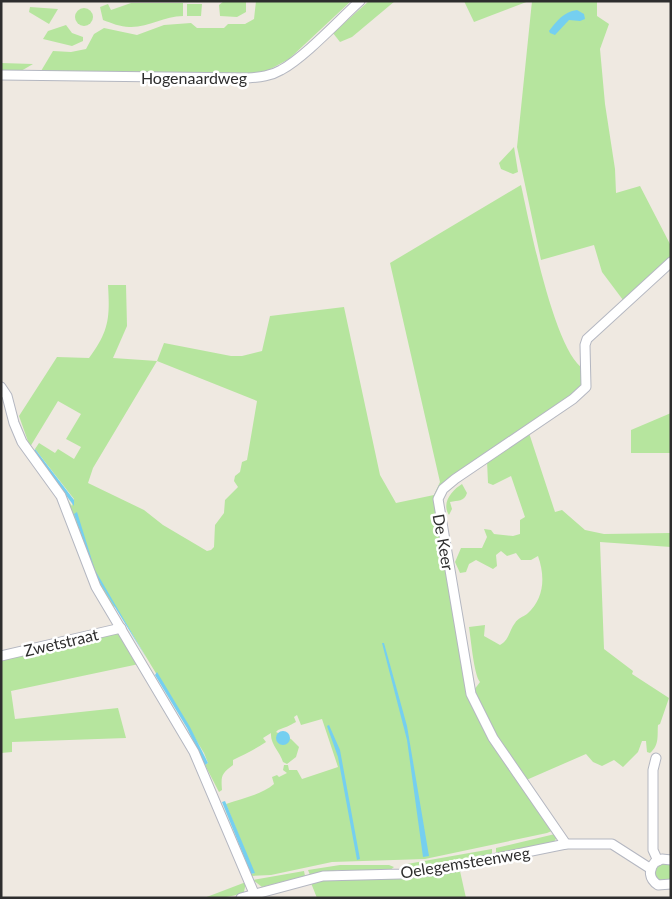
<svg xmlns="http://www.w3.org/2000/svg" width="672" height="899" font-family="Lato,sans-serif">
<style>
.green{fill:#b6e59e;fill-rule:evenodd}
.water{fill:#75cff0}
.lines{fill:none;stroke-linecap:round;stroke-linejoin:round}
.minor-casing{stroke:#b4b7c1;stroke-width:11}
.minor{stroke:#fff;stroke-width:9}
.labels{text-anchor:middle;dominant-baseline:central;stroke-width:5;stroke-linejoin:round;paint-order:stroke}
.street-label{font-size:16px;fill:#2e2e2e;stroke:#fff}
</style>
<rect width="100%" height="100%" fill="#efe9e1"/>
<g class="green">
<path d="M224 1H246V12L237 17 220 16 219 5Z"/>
<path d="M256 1H351L289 59 263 73 41 71 53 51 71 52 86 49 94 34 104 28 137 35 164 25 191 23 197 28H224L228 24H245L254 19Z"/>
<path d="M369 1H395L352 37 340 42 333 33Z"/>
<path d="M464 1H529L474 22Z"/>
<path d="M532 1H597V16L609 24 600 49 605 104 615 169 616 193 640 186 671 246V262L626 304 602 272 594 245 541 260 517 147Z"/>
<path d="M131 3H183V16C164 16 148 28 129 27 121 27 111 23 103 20L100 7 108 4 111 10Z"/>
<path d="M187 4H202L201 16H187Z"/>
<path d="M30 7 58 9 49 24 29 12Z"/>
<circle cx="84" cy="17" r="9"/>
<path d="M66 25 72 33 83 37V41L72 46 43 39 48 31Z"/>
<path d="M1 63 33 64 21 71H1Z"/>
<path d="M514 147 518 172 513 174 501 169 499 163Z"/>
<path d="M521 185C529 221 555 354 584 369V382L579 391 437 494 474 690 480 682C474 675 471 640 469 627L485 625 484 636 500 645C509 640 509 631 515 623 518 618 523 617 527 614 545 598 545 576 538 556L531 560H521L516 553 507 556 501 551 496 555 497 566 493 569 476 560 469 564 466 572 460 573 455 562 461 548H482L487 537 484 529 491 530 494 534 513 536 520 534V520L525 517 511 476 493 485 488 483 487 461 529 433 555 512 562 510 585 530 604 534 671 533V547L600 542 604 649 633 671 632 674 669 698 660 724 658 725C657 734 660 745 650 753L647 752 646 741H642L638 752 623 767 614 760 602 766 593 762 586 754 524 781 554 830 547 833 425 859 332 862 271 875 251 876 222 802 249 870 251 874 254 873 226 804C243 798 261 795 274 784L272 777 277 775 279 777 287 773 283 770 284 765H288L289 770H297L302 779 338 767 322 719 301 725 297 715 294 717 296 722C289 726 286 727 278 730L276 732 291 739 299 747 296 757 287 764 283 762C280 752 270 744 271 733L263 738 266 742C256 749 245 754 233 760V765C221 774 221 776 222 790L219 792 205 765 208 763 204 753 116 607 105 604 73 514 56 483 72 506 74 499 35 449 39 443 55 453 58 449 74 459 81 447 66 439 81 414 58 401 30 447 19 416 57 357 89 358C109 331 110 318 108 285H126L127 326 113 358 157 361 164 343 231 356H242L262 351 270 316 344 307 380 475 396 503 434 495 440 482 390 263ZM157 361 257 401 247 460 242 462 240 472 235 476 234 481 238 487 225 500 224 513 215 525 214 547 211 550 207 551 163 525 144 510 88 483 93 468Z"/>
<path d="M671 413V453H631V430Z"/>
<path d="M462 484 467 493C464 502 458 500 450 502L452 509 449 515C441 503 452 490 462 484Z"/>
<path d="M118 632 139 664 11 691 15 719 118 708 126 738 12 742V752L1 753V660Z"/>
<path d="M555 834 557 837 554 842 496 853V848Z"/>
<path d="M492 849V854L413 869 407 864Z"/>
<path d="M662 863 671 864V882L661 883 656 878V868Z"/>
<path d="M340 865H389L394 867 389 871 339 870 310 875 308 870Z"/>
<path d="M304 871 305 876 262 887 253 880Z"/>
<path d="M460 871 466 898H317L311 883 334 879 419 877Z"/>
<path d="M246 882 244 892C231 898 218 898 204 898Z"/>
</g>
<g class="water">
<path d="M577 10 584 14 585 19 580 21 569 20 555 35 550 33 549 31C557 21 563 12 577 10Z"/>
<path d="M35 449 74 500V506L34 452Z"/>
<path d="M77 512 95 570 147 659 97 578 74 514Z"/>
<path d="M382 643H384L407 726 429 856 423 857 407 740Z"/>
<path d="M157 672 190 727 208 763 205 765 187 728 155 675Z"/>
<path d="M329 725 340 750 360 859 357 860 338 757 327 726Z"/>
<circle cx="283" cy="738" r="7"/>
<path d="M225 801 255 873 251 874 222 802Z"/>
</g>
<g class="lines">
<g class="minor-casing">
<g id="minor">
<path d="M1 75 248 78C260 77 271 76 281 70 305 57 339 20 360 1"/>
<path d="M1 387 7 396 14 423 22 442 61 496 96 587 194 752 256 898"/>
<path d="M1 656 121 628"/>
<path d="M656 758 653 770V850L658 861"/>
<path d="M566 844 493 738 471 694 438 499 443 489 455 479 573 399 586 387 585 345 587 339 671 262"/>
<path d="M671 860 662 859 655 862C648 870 649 879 658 885L671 884"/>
<path d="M241 898 323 876 400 874 439 870 566 844H612L651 869"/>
</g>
</g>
<use href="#minor" class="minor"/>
</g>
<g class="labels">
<g class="street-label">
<text x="194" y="77">Hogenaardweg</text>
<text transform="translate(444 542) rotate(80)">De Keer</text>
<text transform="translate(61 642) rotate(-13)">Zwetstraat</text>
<text transform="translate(465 862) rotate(-9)">Oelegemsteenweg</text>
</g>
</g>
<rect width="672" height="899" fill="none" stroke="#2e2e2e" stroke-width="5"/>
</svg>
